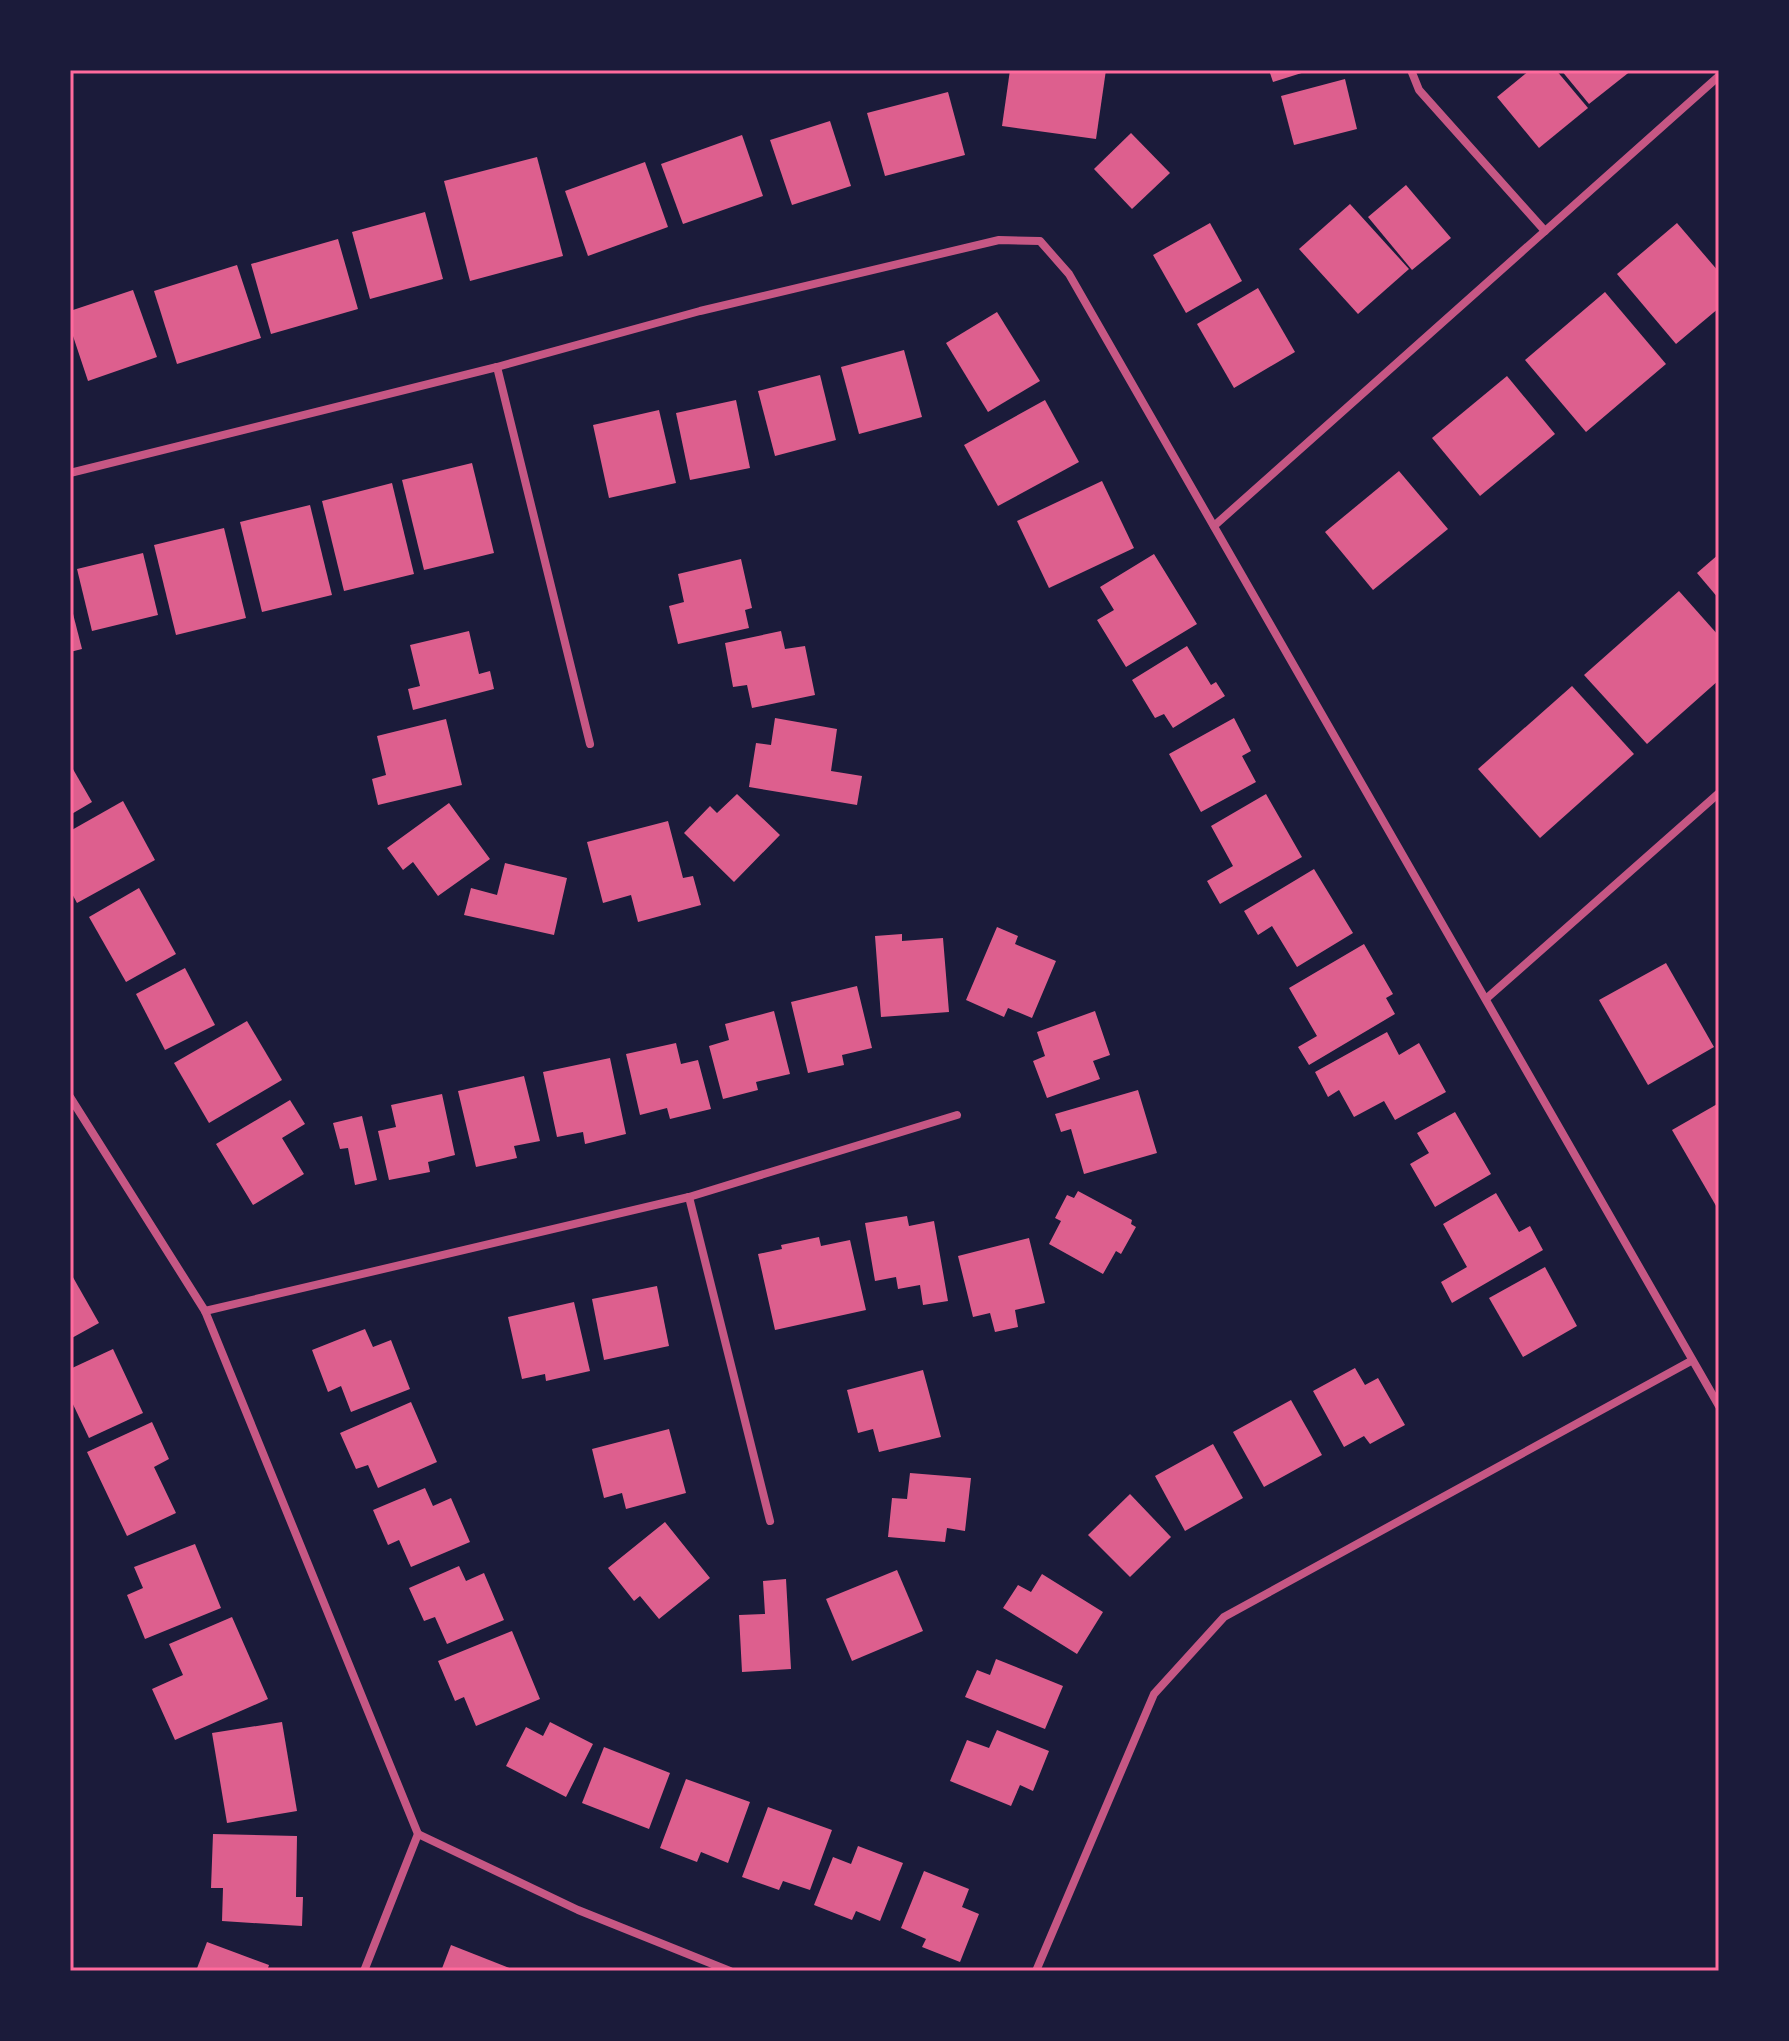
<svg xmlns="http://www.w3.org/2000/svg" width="1789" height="2041" font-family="Arial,sans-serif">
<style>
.building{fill:#dd5f8e}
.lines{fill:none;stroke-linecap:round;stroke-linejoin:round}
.minor{stroke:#c65784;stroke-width:8}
.neatline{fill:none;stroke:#ff6b9d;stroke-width:3}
</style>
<rect width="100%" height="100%" fill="#1b1b3a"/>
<g class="building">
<path d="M1010 70H1106L1096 139 1002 126Z"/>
<path d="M1269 70H1308V71L1273 82Z"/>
<path d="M1530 70H1556L1588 108 1539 148 1497 97Z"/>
<path d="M1561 70H1632L1589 104Z"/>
<path d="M1345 79 1357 129 1294 145 1281 96Z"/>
<path d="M948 92 965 155 885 176 867 113Z"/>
<path d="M830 121 851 186 792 205 770 140Z"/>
<path d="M1131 133 1170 173 1132 209 1094 169Z"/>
<path d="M742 135 763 196 683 224 661 164Z"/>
<path d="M537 157 563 256 470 281 444 181Z"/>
<path d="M645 162 668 227 588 256 565 191Z"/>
<path d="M1406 185 1451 238 1412 270 1368 217Z"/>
<path d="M1350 204 1409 269 1358 314 1299 249Z"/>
<path d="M425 212 443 279 370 299 352 232Z"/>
<path d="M1210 223 1242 281 1186 313 1153 255Z"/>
<path d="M1677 223 1719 272V308L1676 344 1617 274Z"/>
<path d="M338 239 358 309 271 334 251 264Z"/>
<path d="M237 265 261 338 177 364 154 291Z"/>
<path d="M1258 288 1295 352 1234 388 1197 324Z"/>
<path d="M133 290 157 357 88 381 70 327V311Z"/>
<path d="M1605 292 1666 364 1586 432 1525 360Z"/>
<path d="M997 312 1040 381 988 412 946 343Z"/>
<path d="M904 350 922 417 859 434 841 367Z"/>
<path d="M820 375 836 440 775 456 758 391Z"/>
<path d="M1507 376 1555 434 1480 496 1432 438Z"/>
<path d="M736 400 750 468 690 480 676 413Z"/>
<path d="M1045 400 1079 462 998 506 964 445Z"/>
<path d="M659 410 676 483 609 498 593 425Z"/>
<path d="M472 463 494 553 424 570 402 480Z"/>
<path d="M1399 471 1448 529 1373 590 1325 532Z"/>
<path d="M1102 481 1134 548 1049 588 1017 521Z"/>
<path d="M392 483 414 574 344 591 322 501Z"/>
<path d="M310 505 332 595 262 612 240 522Z"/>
<path d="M224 528 246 618 176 635 154 545Z"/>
<path d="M143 553 158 615 92 631 77 569Z"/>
<path d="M1154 554 1197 624 1126 667 1097 620 1114 610 1100 587Z"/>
<path d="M1719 554V599L1697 573Z"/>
<path d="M741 559 752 608 745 610 749 628 678 644 669 606 684 602 678 574Z"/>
<path d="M1679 591 1719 636V680L1647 744 1584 675Z"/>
<path d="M71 606 82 649 70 652V607Z"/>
<path d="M469 631 479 674 490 671 494 689 413 710 408 689 420 686 410 645Z"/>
<path d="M781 631 785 649 805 646 815 695 752 708 747 685 733 687 725 643Z"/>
<path d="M1187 646 1211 685 1216 682 1225 696 1173 728 1164 714 1155 718 1132 680Z"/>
<path d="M1572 686 1634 754 1540 838 1478 769Z"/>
<path d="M775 718 837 729 831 771 862 776 857 805 749 787 756 743 771 745Z"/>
<path d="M1234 718 1251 751 1242 756 1256 782 1201 812 1169 754Z"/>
<path d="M446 719 462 785 378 805 372 779 386 775 377 736Z"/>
<path d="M70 764 92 802 70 815Z"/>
<path d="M737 794 780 835 734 882 684 833 710 806 717 813Z"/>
<path d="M1266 794 1302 857 1220 904 1207 881 1233 866 1211 826Z"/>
<path d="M123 801 155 860 77 903 70 890V831Z"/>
<path d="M449 803 490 859 438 896 413 862 403 870 387 848Z"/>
<path d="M668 821 683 878 693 876 701 905 638 922 631 895 603 903 587 842Z"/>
<path d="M505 863 567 878 554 935 464 915 471 888 497 895Z"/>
<path d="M1314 869 1353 933 1297 967 1272 926 1258 935 1244 911Z"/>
<path d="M139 888 176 954 126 982 89 917Z"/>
<path d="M997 927 1018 936 1015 944 1056 961 1032 1018 1008 1008 1004 1017 966 1000Z"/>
<path d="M902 934V941L943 938 949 1012 881 1017 875 936Z"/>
<path d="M1364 944 1393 994 1386 998 1395 1014 1309 1065 1298 1047 1317 1036 1289 988Z"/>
<path d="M1666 963 1714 1047 1648 1085 1599 1000Z"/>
<path d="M185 968 215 1025 165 1050 136 994Z"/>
<path d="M857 986 872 1048 842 1055 844 1065 808 1073 791 1002Z"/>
<path d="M774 1011 790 1074 756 1082 758 1090 723 1099 709 1046 729 1040 725 1024Z"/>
<path d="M1095 1011 1110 1055 1093 1061 1100 1079 1047 1098 1033 1061 1045 1056 1037 1032Z"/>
<path d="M247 1021 282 1080 209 1123 174 1063Z"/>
<path d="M1387 1032 1399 1055 1419 1043 1446 1092 1395 1120 1384 1101 1354 1117 1339 1090 1328 1097 1315 1072Z"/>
<path d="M676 1043 681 1064 698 1060 711 1109 670 1119 667 1108 640 1115 626 1054Z"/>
<path d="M610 1058 626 1134 585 1144 583 1132 557 1137 543 1072Z"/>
<path d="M524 1076 540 1141 514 1146 517 1158 476 1167 458 1091Z"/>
<path d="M1138 1090 1157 1153 1084 1174 1071 1129 1061 1132 1055 1114Z"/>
<path d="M442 1094 455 1155 428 1162 430 1172 389 1180 378 1131 396 1127 391 1105Z"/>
<path d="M290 1100 305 1124 282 1138 304 1174 253 1205 216 1144Z"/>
<path d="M1719 1103V1211L1672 1130Z"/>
<path d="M1455 1112 1491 1174 1435 1207 1410 1164 1429 1153 1417 1133Z"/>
<path d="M362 1116 377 1180 355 1185 348 1148 340 1149 333 1123Z"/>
<path d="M1078 1191 1132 1220 1131 1224 1136 1227 1121 1254 1116 1251 1103 1274 1049 1244 1061 1221 1055 1218 1067 1195 1074 1198Z"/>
<path d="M1496 1193 1519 1232 1530 1226 1543 1250 1452 1303 1441 1282 1467 1267 1443 1224Z"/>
<path d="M907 1216 909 1226 934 1221 948 1301 923 1305 920 1285 898 1289 896 1277 875 1281 865 1223Z"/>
<path d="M819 1237 821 1246 850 1240 866 1310 775 1330 758 1254 782 1249 781 1245Z"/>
<path d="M1029 1238 1045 1303 1015 1310 1018 1327 995 1332 990 1313 973 1317 958 1256Z"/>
<path d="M1545 1267 1577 1326 1523 1357 1489 1298Z"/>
<path d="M70 1272 99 1323 70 1339Z"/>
<path d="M657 1286 669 1346 604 1360 592 1299Z"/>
<path d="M574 1302 590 1371 546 1381 545 1374 522 1379 508 1317Z"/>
<path d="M365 1329 373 1347 391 1340 410 1389 351 1412 341 1386 328 1392 312 1350Z"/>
<path d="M113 1349 143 1413 89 1438 70 1398V1369Z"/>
<path d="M1355 1368 1365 1385 1378 1378 1405 1425 1370 1444 1364 1436 1344 1447 1313 1391Z"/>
<path d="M923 1370 941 1437 879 1452 873 1429 858 1433 847 1390Z"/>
<path d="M1291 1400 1322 1455 1264 1487 1233 1432Z"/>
<path d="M411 1402 437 1462 378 1488 368 1465 356 1469 340 1433Z"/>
<path d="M152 1422 169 1459 154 1467 176 1513 127 1536 87 1452Z"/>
<path d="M669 1429 686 1493 626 1509 622 1493 604 1498 592 1449Z"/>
<path d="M1213 1444 1243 1498 1185 1531 1155 1476Z"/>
<path d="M910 1473 971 1478 965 1531 947 1528 945 1542 888 1537 892 1498 907 1499Z"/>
<path d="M425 1488 433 1506 451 1498 470 1542 411 1567 399 1540 388 1545 373 1510Z"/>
<path d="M1130 1494 1171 1537 1130 1577 1088 1535Z"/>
<path d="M665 1522 710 1578 659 1619 640 1596 634 1601 608 1568Z"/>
<path d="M195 1544 221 1608 145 1639 127 1595 143 1588 134 1567Z"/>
<path d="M459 1566 466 1581 484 1573 504 1620 447 1644 435 1617 424 1621 409 1588Z"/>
<path d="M897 1570 923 1631 852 1661 826 1599Z"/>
<path d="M1042 1574 1103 1612 1077 1654 1003 1608 1018 1585 1031 1592Z"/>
<path d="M786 1579 791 1669 742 1672 739 1615 765 1614 763 1581Z"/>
<path d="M232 1617 268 1699 175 1740 152 1689 183 1675 169 1644Z"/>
<path d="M512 1631 540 1699 476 1726 464 1697 455 1701 438 1661Z"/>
<path d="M996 1659 1063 1686 1045 1729 965 1697 977 1670 990 1675Z"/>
<path d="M282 1722 297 1811 227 1823 212 1733Z"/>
<path d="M550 1722 593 1744 566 1797 506 1766 526 1727 543 1736Z"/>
<path d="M997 1730 1049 1751 1033 1791 1020 1785 1011 1806 950 1781 967 1740 989 1748Z"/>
<path d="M604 1747 670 1773 649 1829 582 1803Z"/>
<path d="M686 1779 750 1802 728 1863 701 1852 697 1862 660 1848Z"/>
<path d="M768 1807 832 1830 810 1890 783 1881 779 1890 742 1877Z"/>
<path d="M213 1834 297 1836 296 1897H303L302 1926 222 1921 223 1888H211Z"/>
<path d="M858 1846 903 1863 880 1921 856 1911 852 1920 814 1905 833 1857 851 1864Z"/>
<path d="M924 1871 969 1889 962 1907 979 1914 960 1962 922 1947 926 1939 901 1928Z"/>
<path d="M207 1942 269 1965 267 1971H196Z"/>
<path d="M451 1945 517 1971H441Z"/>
</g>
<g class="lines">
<g class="minor">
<path d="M1411 70 1419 90 1545 231"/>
<path d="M497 367 590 744"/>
<path d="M70 473 497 367 700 311 999 240 1040 241 1069 274 1719 1406"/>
<path d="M1214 526 1719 76"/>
<path d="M1487 998 1719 793"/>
<path d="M70 1097 205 1311 418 1834 578 1910 730 1971"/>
<path d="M689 1197 770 1521"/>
<path d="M205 1311 689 1197 957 1115"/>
<path d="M364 1971 418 1834"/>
<path d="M1036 1971 1154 1694 1224 1617 1691 1361"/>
</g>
</g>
<rect width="1789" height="2041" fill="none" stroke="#1b1b3a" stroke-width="144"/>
<rect x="72" y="72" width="1645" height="1897" class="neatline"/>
</svg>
